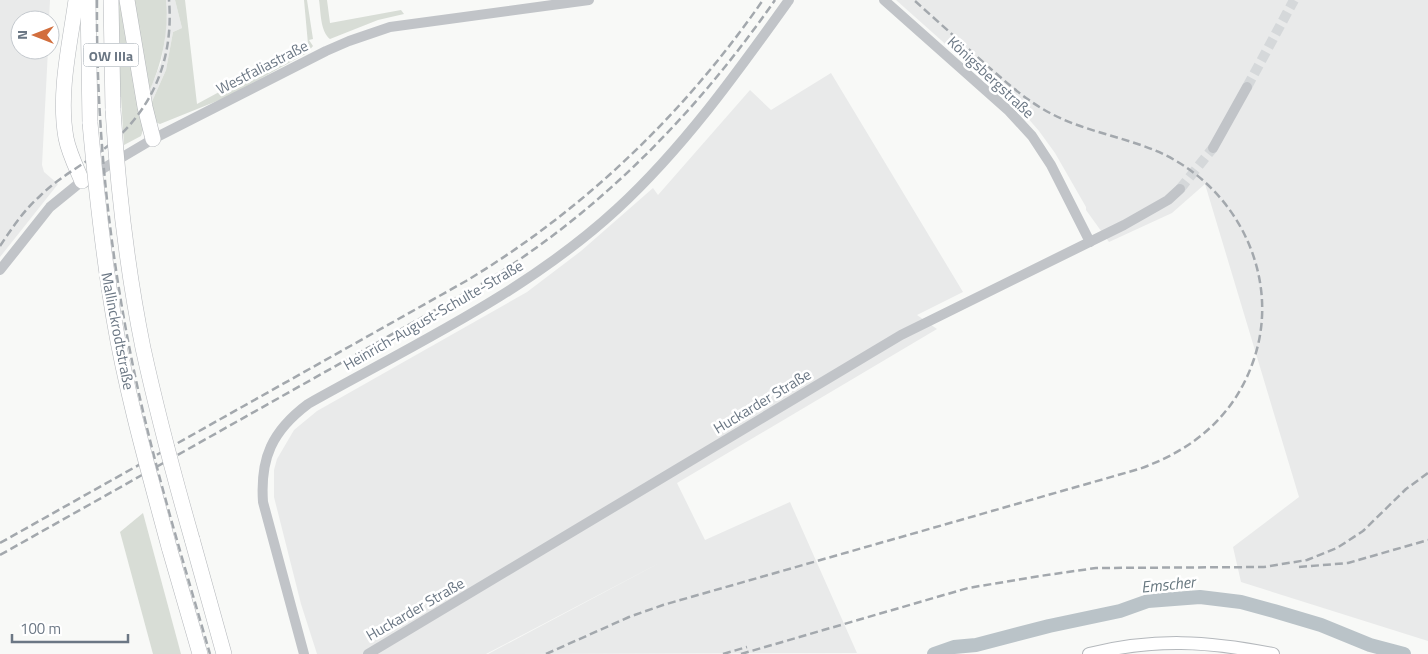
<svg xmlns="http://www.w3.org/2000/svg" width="1428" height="654" font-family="'Titillium Web',sans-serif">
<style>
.built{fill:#e9eaea}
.green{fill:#d8ddd6}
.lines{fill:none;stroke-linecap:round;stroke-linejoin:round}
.river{stroke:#bac3c8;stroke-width:14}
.minor-tunnel{stroke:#d5d8da;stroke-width:10;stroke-dasharray:10 5;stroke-linecap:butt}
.major-casing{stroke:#b4b8bc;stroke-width:14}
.highway-casing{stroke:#b4b7bb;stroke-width:16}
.minor{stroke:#c1c4c8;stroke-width:10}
.major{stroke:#fff;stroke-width:12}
.highway{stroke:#fff;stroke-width:15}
.rail{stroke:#a3a8ad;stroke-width:2.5;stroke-dasharray:8 4;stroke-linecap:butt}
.highway-bridge-casing{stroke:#b4b7bb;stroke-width:16;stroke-linecap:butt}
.highway-bridge{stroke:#fff;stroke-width:15}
.labels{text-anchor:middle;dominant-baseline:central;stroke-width:5;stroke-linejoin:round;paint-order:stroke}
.shield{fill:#fff;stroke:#97a0a9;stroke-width:1}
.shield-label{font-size:14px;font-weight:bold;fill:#6b7784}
.street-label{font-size:15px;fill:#6b7784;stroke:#fff}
.water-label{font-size:16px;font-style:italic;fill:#67777f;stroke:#fff}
</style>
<rect width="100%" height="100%" fill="#f8f9f7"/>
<g class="built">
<path d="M0 0H50L49 20H20V50H48L42 165 44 172 58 184 0 257Z"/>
<path d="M166 0H175L182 28 173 32 166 70 150 106 148 94 161 63 165 38Z"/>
<path d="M896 0H1428V641L1241 582 1233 547 1299 497 1205 184 1172 213 1109 242 1086 210V207L1055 153 1039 131 1026 116Z"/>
<path d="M831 73 963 292 917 315 937 329 677 483 705 540 790 502 857 653 488 654 665 560 486 654H317L301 604 274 497V470L277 459 294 430 317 411 527 292 581 251 653 188 658 195 750 90 771 110Z"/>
</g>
<g class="green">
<path d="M117 0H123L143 130 141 136 124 145 121 97H119Z"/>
<path d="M131 0H166C169 33 162 64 148 94Z"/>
<path d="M175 0H185L197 104 308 44 304 0H307L313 39 309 40 313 46 307 53 227 97 160 124 155 122 150 106 166 70 173 32 182 28Z"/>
<path d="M319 0H327L330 23 401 10 404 14 378 20 330 39C320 31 321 12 319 0Z"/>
<path d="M143 513 181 654H153L120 532Z"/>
</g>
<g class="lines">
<path class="river" d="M934 654 954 647 976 645 1049 626 1120 611 1148 601 1200 597 1241 602 1274 611 1321 625 1370 645 1404 654"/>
<g class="minor-tunnel">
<path d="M1247 87 1294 0"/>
<path d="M1180 189 1213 148"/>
</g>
<g class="major-casing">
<path id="major" d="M1089 654C1155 638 1207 641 1273 654"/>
</g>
<g class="highway-casing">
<g id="highway">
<path d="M76 0C70 44 58 93 66 138 69 153 76 167 82 181"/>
<path d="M88 0 90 123"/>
<path d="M111 0 113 110"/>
<path d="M127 0 145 107 153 139"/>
<path d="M192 539 224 654"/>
<path d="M169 547 200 654"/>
</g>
</g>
<g class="minor">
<path d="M884 0 1009 111 1032 136 1051 165 1090 242"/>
<path d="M1213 148 1247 87"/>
<path d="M0 270 50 207 82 181 153 139 326 51 349 41 390 27 589 0"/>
<path d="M304 654 263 502C260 458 272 431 308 404 413 345 527 292 617 209 684 147 736 74 789 0"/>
<path d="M368 654 901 335 1124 225 1168 200 1180 189"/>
</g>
<use href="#major" class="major"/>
<use href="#highway" class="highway"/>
<g class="rail">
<path d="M97 0C96 122 108 242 132 361 152 460 182 557 210 654"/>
<path d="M0 246C12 228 24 210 40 196 59 177 83 165 104 149 152 112 174 60 169 0"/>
<path d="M0 543 466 281C584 210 684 114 763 0"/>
<path d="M0 555 483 283C600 212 697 112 775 0"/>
<path d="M1299 567 1348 563 1428 540"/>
<path d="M546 654 629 617 663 605 1139 469C1193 450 1235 416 1254 359 1281 279 1239 190 1163 154 1127 137 1085 132 1050 113 1025 100 1005 81 984 63 961 42 937 21 914 0"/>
<path d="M723 654 747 647"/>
<path d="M741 654 968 588 1040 576 1096 568 1264 567 1307 560 1337 548 1363 531 1406 489 1428 473"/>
</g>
<g class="highway-bridge-casing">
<g id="highway-bridge">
<path d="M113 110C118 190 127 269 143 348 157 412 174 476 192 539"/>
<path d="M90 123C96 188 103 254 114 319 127 396 149 472 169 547"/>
</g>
</g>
<use href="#highway-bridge" class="highway-bridge"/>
</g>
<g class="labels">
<rect class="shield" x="83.5" y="43.5" width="55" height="23" rx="4"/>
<g class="shield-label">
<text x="111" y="55">OW IIIa</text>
</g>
<g class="street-label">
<text transform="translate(262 67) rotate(-27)">Westfaliastraße</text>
<text transform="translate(991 77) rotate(43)">Königsbergstraße</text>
<text transform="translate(433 315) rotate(-30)">Heinrich-August-Schulte-Straße</text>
<text transform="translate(118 331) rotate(79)">Mallinckrodtstraße</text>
<text transform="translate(762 401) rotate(-31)">Huckarder Straße</text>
<text transform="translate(415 609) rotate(-30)">Huckarder Straße</text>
</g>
<g class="water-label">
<text transform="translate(1168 584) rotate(-6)">Emscher</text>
</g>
</g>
<g transform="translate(35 35) rotate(270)"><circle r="24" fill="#ffffff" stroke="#c4c9ce"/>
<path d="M0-4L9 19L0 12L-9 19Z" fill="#d26e3d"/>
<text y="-8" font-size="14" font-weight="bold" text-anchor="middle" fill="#6b7784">N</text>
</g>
<path d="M12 634v8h116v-8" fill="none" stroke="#6b7784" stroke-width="2.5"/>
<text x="20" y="634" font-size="15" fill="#6b7784" stroke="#ffffff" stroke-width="4" paint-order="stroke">100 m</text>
</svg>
